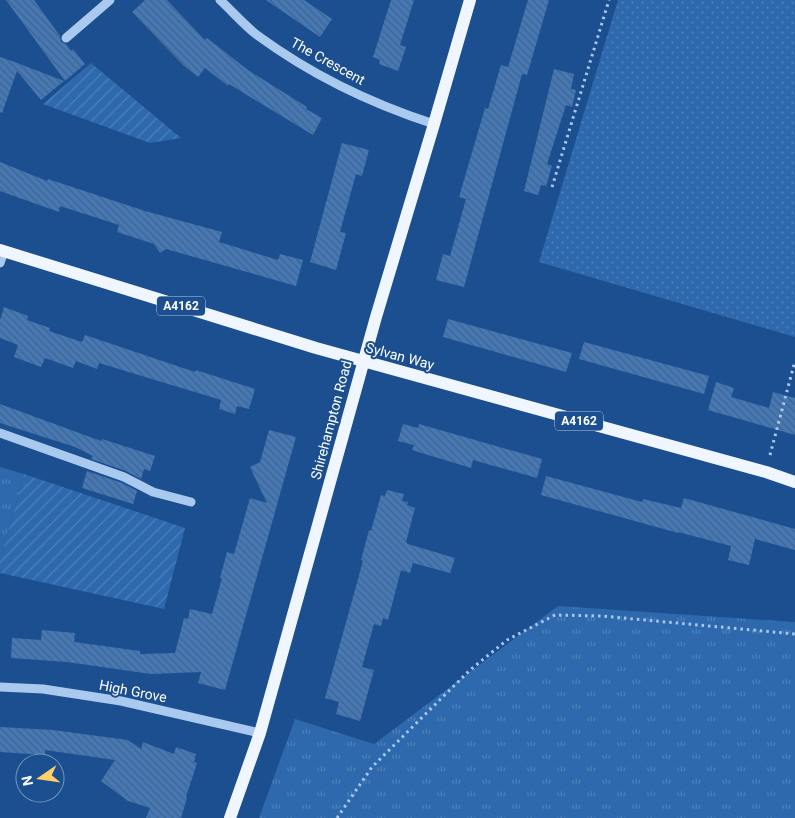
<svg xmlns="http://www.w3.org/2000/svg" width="795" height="818" font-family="Roboto,sans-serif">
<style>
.grass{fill:url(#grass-tufts)}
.park{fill:url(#park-dots)}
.garden{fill:url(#garden-furrows)}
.building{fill:url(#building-back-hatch)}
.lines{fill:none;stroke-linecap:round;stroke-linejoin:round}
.path{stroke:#a9c9ee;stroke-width:3;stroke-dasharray:2.5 4;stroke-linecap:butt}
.minor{stroke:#a9c9ee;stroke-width:9}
.major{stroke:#f0f6ff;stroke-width:12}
.labels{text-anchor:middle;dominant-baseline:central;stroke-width:4;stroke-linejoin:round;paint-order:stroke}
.shield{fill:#1b4f8f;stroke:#bbcadd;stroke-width:1}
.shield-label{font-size:12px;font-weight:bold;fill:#fff}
.street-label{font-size:14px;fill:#fff;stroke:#1b4f8f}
</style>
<defs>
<pattern id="grass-tufts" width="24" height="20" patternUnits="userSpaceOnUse" patternTransform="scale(1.25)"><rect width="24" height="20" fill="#2e69ad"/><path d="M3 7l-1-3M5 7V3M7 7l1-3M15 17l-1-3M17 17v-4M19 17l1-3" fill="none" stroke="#4d80b9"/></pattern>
<pattern id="park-dots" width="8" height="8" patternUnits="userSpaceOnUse" patternTransform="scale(1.25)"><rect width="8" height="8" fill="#2e69ad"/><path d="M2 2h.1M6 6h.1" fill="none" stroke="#4d80b9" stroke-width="1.8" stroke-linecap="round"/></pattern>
<pattern id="garden-furrows" width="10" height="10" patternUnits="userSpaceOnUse" patternTransform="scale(1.25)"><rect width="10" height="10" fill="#2e69ad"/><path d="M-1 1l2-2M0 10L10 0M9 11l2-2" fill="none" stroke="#4d80b9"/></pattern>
<pattern id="building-back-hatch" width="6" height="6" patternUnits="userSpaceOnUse" patternTransform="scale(1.25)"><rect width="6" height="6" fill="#4478b7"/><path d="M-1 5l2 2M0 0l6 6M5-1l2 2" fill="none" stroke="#486282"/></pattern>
</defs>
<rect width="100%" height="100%" fill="#1b4f8f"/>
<g class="grass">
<path d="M0 467 24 474 0 561Z"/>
<path d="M558 606 795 622V818H259L295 719 374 744Z"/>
</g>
<path class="park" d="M618 0H795V337L539 262Z"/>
<g class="garden">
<path d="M91 63 181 138 150 143 43 104Z"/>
<path d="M24 474 185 528 164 609 0 573V561Z"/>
</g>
<g class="building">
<path d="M6 0H34L60 36 61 42 66 44 71 51 73 49 85 64 65 81Z"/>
<path d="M145 0H167L205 40 207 38 248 70 307 107 306 109 322 118 313 135 229 84 228 86 205 68 198 77 183 65 132 12Z"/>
<path d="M266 0H304L332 19 320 37Z"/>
<path d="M391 0H414L400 45 406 47 398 71 379 64 380 60 373 57Z"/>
<path d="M528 0H549L527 75 522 74 464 287 436 280 443 254 450 256 466 199 459 197 485 108 488 109 501 65 508 67Z"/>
<path d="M0 57 12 61 64 81 41 100 17 71 2 113 0 112Z"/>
<path d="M554 69 574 74 571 89 576 90 572 107 566 105 547 164 552 166 546 186 541 185 538 195 524 191Z"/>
<path d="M342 143 369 150 362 176 356 174 340 232 346 233 336 270 310 262Z"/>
<path d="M0 162 47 181 48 179 145 211 222 232 219 242 278 260 280 254 303 260 296 286 166 249 160 253 154 244 117 232 119 225 60 206 59 212 0 191Z"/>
<path d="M4 307 28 316 27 320 50 328 49 331 82 342 85 335 195 372 196 370 255 389 249 409 237 406 235 414 219 409 221 400 99 363 97 369 76 361 73 368 45 358 41 367 14 357 18 345 0 338V320Z"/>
<path d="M448 319 572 353 566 372 443 337Z"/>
<path d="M584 342 709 376 704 394 579 359Z"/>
<path d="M716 382 734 388 731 397 769 408 773 392 795 398V435L708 410Z"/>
<path d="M0 404 101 441 102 439 155 456 150 471 144 469 141 479 126 471 91 459 93 456 75 447 0 423Z"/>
<path d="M403 424 418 428 419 424 542 459 537 478 473 460 471 468 412 450 414 445 398 441Z"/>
<path d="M269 430 296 437 225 690 198 683 201 672 151 674 67 662 11 658 12 638 41 640 42 630 75 633 74 642 140 651V654L175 653 184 618 188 619 190 609 212 614 222 578H220L227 552 234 554 250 498 267 503 250 467 260 462Z"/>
<path d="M87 471 122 483 137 491 133 504 82 488Z"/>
<path d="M546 476 642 502 643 499 681 508 684 498 795 529V550L755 539 749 565 728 560 731 546 678 532V533L541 495Z"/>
<path d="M387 490 404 494 402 501 408 502 407 505 415 508 406 542 408 544 455 558 450 573 413 563 410 573 401 570 388 620 383 618 381 626 374 624 362 667 374 670 360 721 336 714 339 702 325 698 363 561 361 560 369 530 371 531 381 495 385 496Z"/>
<path d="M0 727 53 730 128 740 141 749 143 742 174 754 176 747 196 754 194 762 197 763 186 797 187 798 181 818H146L150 808 128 801 101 781 115 760 45 750V755L0 752Z"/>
</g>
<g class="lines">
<g class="path">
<path d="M552 187 609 0"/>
<path d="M770 455 795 361"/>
<path d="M337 818 372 767 470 670 507 640 555 615 602 616 795 634"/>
</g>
<g class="minor">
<path d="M220 0C232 11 244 25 257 35 310 74 372 104 434 124"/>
<path d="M66 38 110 0"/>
<path d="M0 263 4 251"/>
<path d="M0 433 124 477 153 492 191 502"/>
<path d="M0 687 43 689 121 701 260 733"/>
</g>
<g class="major">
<path d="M0 250 316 348 766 472 795 482"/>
<path d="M230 818 260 733 376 317 434 124 470 0"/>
</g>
</g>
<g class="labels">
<g class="shield">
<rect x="157" y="296.5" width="48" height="19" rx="4"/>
<rect x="555" y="411.5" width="48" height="19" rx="4"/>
</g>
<g class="shield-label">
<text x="181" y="306">A4162</text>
<text x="579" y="421">A4162</text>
</g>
<g class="street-label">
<text transform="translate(328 61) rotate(29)">The Crescent</text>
<text transform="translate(400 356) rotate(15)">Sylvan Way</text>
<text transform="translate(331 420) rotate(-75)">Shirehampton Road</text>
<text transform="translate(133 691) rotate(11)">High Grove</text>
</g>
</g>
<g transform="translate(40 778) rotate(257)"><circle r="24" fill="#1b4f8f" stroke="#7695bc"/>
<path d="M0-4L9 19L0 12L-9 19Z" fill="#ffd166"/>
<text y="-8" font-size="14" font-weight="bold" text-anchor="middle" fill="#ffffff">N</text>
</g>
</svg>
